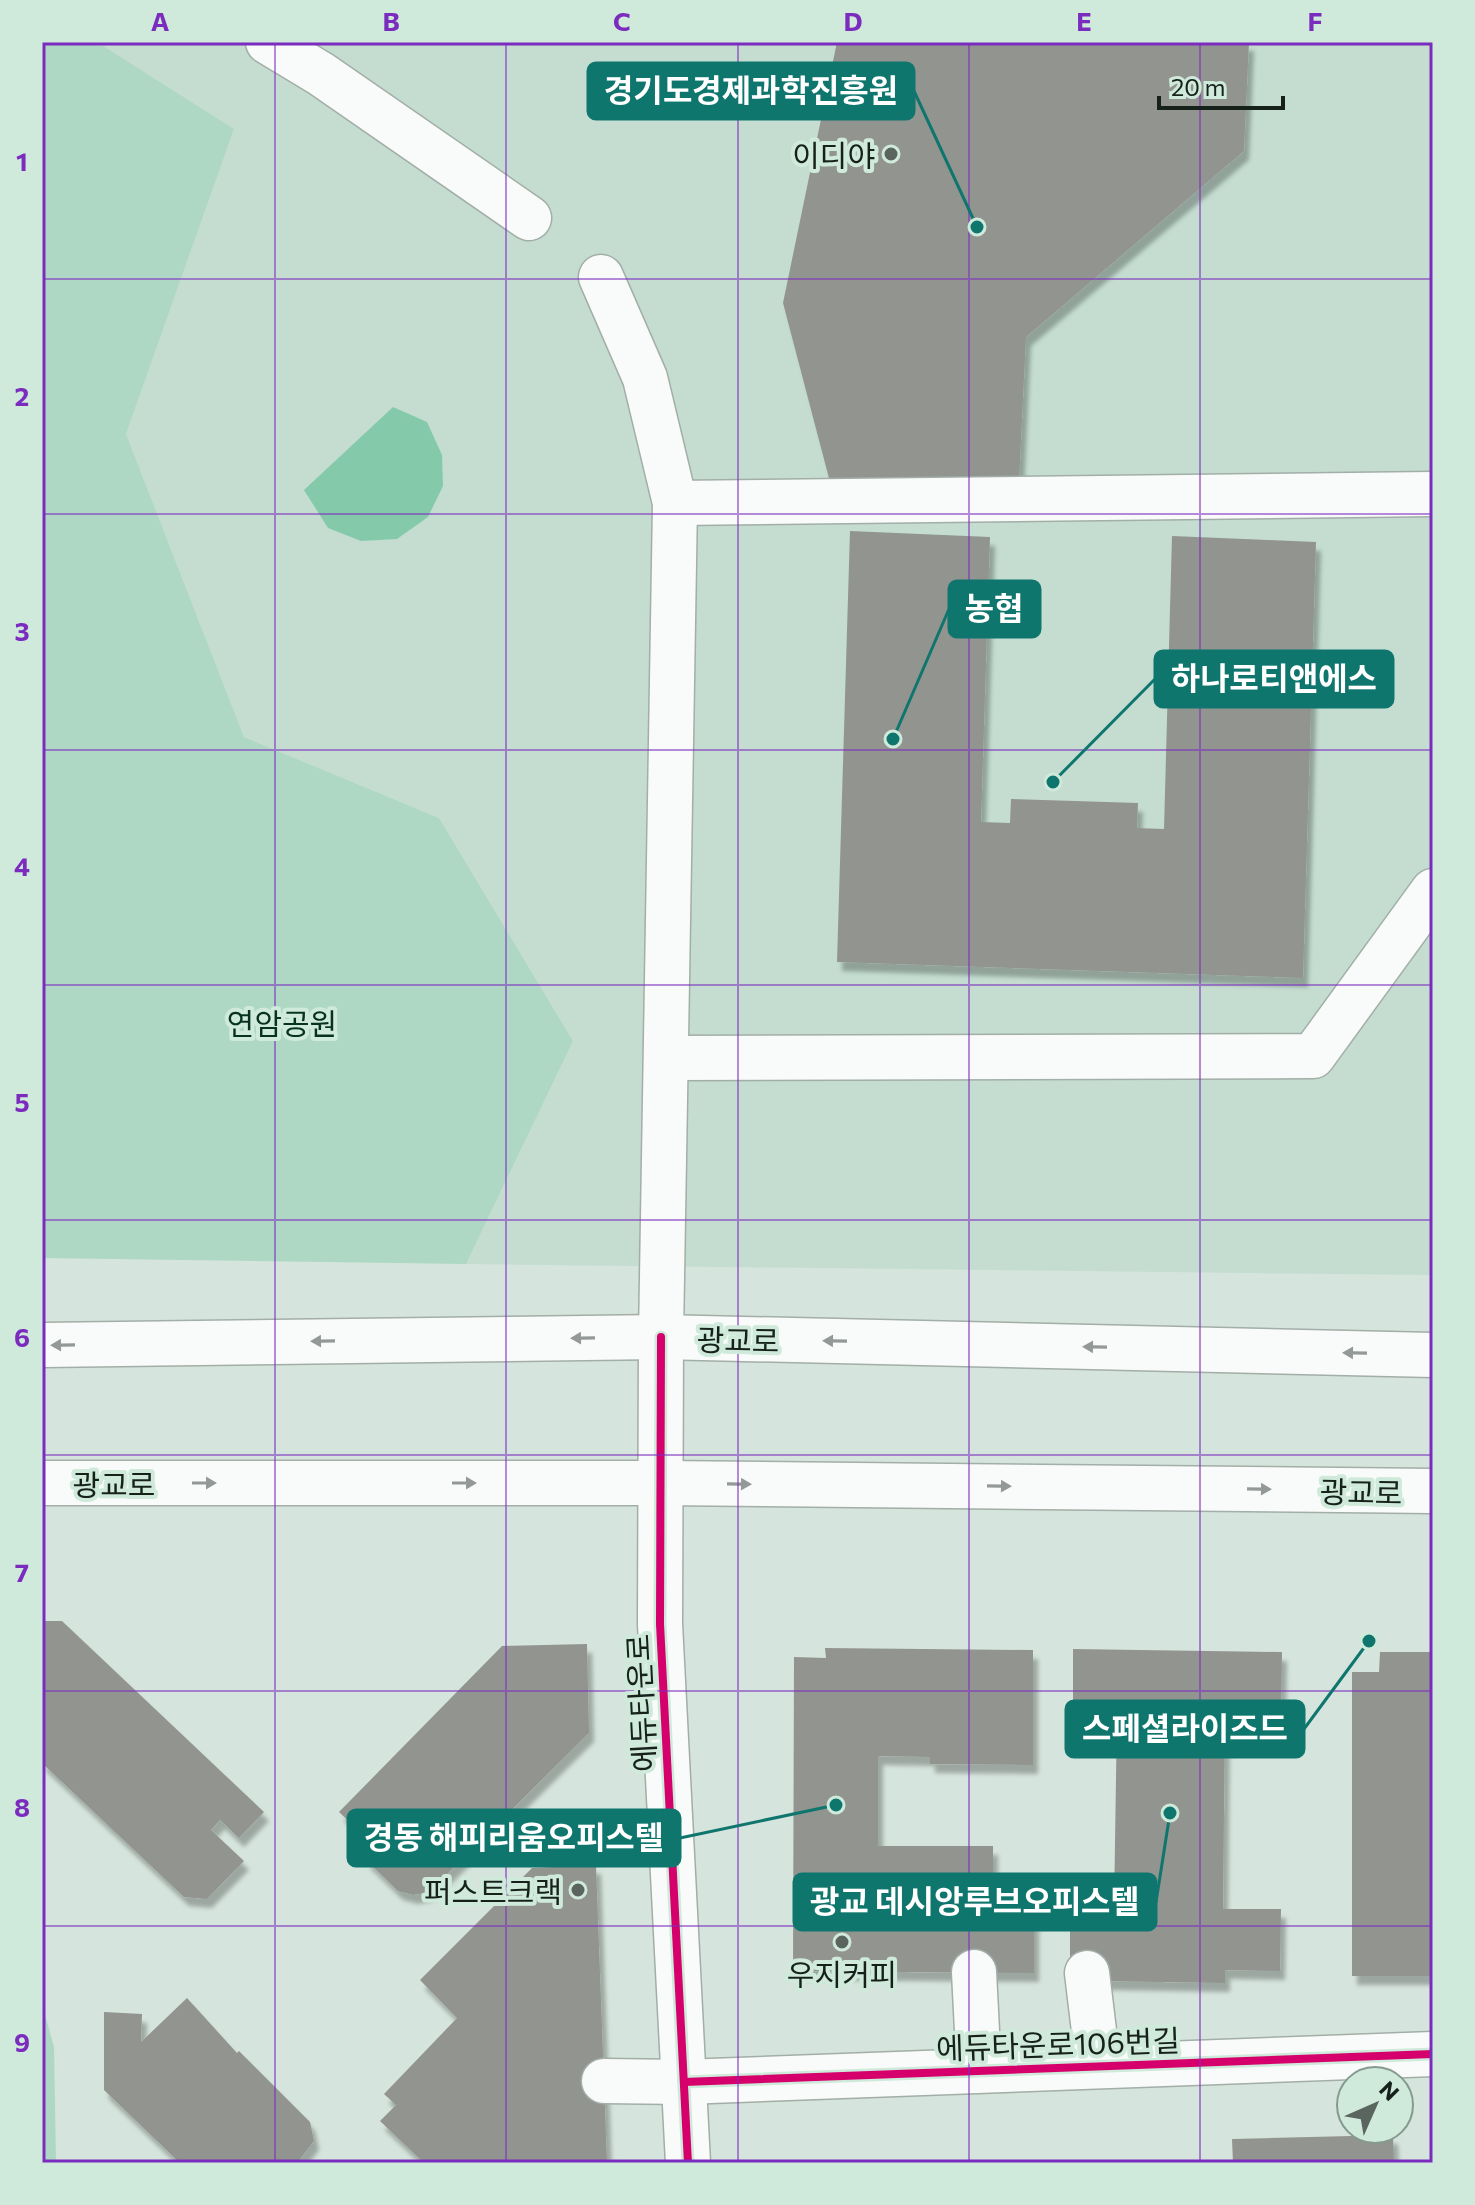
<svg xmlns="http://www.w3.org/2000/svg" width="1475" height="2205" font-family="Commissioner,'Noto Sans KR',sans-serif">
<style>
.built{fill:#c4ddd0}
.green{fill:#aed8c3}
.water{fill:#84caaa}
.building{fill:#929490;filter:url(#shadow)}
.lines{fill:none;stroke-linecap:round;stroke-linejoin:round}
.minor-casing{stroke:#a2aea7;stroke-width:47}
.major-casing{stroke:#a2aea7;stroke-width:47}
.minor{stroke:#f9fbfa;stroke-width:44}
.major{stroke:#f9fbfa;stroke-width:44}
.cycleway-casing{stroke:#cfeadb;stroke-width:13}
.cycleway{stroke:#d6006c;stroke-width:8}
.oneway{fill:#939996}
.grid{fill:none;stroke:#7b2cbf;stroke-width:2;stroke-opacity:0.55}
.poi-dot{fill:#5a655f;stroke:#cfeadb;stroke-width:3}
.labels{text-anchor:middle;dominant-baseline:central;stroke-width:8;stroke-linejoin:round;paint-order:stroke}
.poi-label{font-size:30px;fill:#17211c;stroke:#cfeadb;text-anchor:end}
.park-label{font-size:30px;fill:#073221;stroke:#cfeadb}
.street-label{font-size:30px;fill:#17211c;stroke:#cfeadb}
.leader{fill:none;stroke:#0f766e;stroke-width:3}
.callout-dot{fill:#0f766e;stroke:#cfeadb;stroke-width:3}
.callout{fill:#0f766e;stroke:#0f766e;stroke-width:3}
.callout-label{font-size:32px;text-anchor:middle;font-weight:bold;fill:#fff}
.neatline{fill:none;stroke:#7b2cbf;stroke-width:3}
.grid-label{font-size:26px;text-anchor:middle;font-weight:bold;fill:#7b2cbf}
</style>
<defs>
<filter id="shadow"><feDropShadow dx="5" dy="9" stdDeviation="2" flood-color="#0004"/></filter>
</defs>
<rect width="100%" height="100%" fill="#d5e4dc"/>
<path class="built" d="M97 42H1433V1275L466 1264 573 1041 439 818 244 737 126 434 234 129Z"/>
<g class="green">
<path d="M42 42H97L234 129 126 434 244 737 439 818 573 1041 466 1264 42 1258Z"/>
<path d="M42 2004 54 2047 56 2163H42Z"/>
</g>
<path class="water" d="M393 407 427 422 442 455 443 486 428 517 397 539 361 541 328 528 304 490Z"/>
<g class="building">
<path d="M837 42H1249L1244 151 1026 337 1019 481 830 482 783 303Z"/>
<path d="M850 531 990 537 981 822 1010 823 1011 799 1138 803 1137 828 1164 829 1172 536 1316 542 1303 978 837 962Z"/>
<path d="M42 1621H62L264 1812 239 1838 220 1820 211 1830 244 1861 207 1899 184 1897 42 1763Z"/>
<path d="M587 1644 589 1733 429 1892 413 1895 398 1891 365 1859 377 1848 339 1812 502 1646Z"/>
<path d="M825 1648 1033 1650V1765L930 1764V1757L878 1756V1846H993V1907H1034V1973L793 1971 794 1657 826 1658Z"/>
<path d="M1073 1649 1282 1652 1281 1720 1225 1719 1223 1909H1281L1280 1971 1225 1970V1983L1099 1981 1070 1973V1907L1114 1908 1117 1714 1073 1713Z"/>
<path d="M1380 1652H1433V1976H1352V1672H1379Z"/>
<path d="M596 1865 607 2163H424L380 2121 396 2105 384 2094 457 2018 420 1980 532 1868Z"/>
<path d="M187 1998 237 2053 239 2051 310 2122 314 2141 297 2163H180L104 2090V2012L142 2014 141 2042Z"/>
<path d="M1393 2135 1394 2163H1233L1232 2139Z"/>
</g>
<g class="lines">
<g class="minor-casing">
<g id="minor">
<path d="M268 42 321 74 529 218"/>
<path d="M601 277 645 378 675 503 661 1337 660 1624 688 2163"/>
<path d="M675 503 1433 494"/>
<path d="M668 1058 1313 1056 1433 891"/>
<path d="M974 1972 979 2070"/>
<path d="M1087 1973 1098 2064"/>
<path d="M604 2081 684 2082 1433 2054"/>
</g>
</g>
<g class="major-casing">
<g id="major">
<path d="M42 1345 661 1337 1433 1355"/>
<path d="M42 1483H661L1433 1491"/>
</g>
</g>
<use href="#minor" class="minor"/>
<use href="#major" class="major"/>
<g class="cycleway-casing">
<g id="cycleway">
<path d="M661 1337 660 1624 688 2163"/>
<path d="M684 2082 1433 2054"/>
</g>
</g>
<use href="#cycleway" class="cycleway"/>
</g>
<defs><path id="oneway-solid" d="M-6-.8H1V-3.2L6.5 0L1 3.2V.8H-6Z" transform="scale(2)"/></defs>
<g class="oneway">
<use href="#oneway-solid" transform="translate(583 1338) rotate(179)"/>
<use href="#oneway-solid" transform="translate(323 1341) rotate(179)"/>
<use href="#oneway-solid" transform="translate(835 1341) rotate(-179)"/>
<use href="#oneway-solid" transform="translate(63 1345) rotate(179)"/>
<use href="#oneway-solid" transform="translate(1095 1347) rotate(-179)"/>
<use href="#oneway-solid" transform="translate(1355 1353) rotate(-179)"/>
<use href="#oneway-solid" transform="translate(204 1483)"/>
<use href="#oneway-solid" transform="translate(464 1483)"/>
<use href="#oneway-solid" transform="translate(739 1484) rotate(1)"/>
<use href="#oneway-solid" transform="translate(999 1486) rotate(1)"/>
<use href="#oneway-solid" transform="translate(1259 1489) rotate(1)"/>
</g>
<path class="grid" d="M275 42V2163M506 42V2163M738 42V2163M969 42V2163M1200 42V2163M42 279H1433M42 514H1433M42 750H1433M42 985H1433M42 1220H1433M42 1455H1433M42 1691H1433M42 1926H1433"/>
<g class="poi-dot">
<circle cx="891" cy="154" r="8"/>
<circle cx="578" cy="1890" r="8"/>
<circle cx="842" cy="1942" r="8"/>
</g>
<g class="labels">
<g class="poi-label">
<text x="875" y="154">이디야</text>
<text x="562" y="1890">퍼스트크랙</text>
<text x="842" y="1973" text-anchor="middle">우지커피</text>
</g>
<g class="park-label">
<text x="282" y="1022">연암공원</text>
</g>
<g class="street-label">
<text transform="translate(738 1339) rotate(1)">광교로</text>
<text x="114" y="1483">광교로</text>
<text transform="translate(1361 1491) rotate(1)">광교로</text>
<text transform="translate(640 1703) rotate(-93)">에듀타운로</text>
<text transform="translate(1058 2043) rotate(-2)">에듀타운로106번길</text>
</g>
</g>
<path class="leader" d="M977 227L914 91M893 739L949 609M1053 782L1155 679M1369 1641L1304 1729M836 1805L680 1838M1170 1813L1156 1902"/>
<g class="callout-dot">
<circle cx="977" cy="227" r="8"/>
<circle cx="893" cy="739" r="8"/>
<circle cx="1053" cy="782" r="8"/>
<circle cx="1369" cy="1641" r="8"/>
<circle cx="836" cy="1805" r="8"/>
<circle cx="1170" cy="1813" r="8"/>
</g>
<g class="callout">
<rect x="588" y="63" width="326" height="56" rx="8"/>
<rect x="949" y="581" width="91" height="56" rx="8"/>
<rect x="1155" y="651" width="238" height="56" rx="8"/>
<rect x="1066" y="1701" width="238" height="56" rx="8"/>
<rect x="348" y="1810" width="332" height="56" rx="8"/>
<rect x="794" y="1874" width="362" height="56" rx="8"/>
</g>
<g class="callout-label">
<text x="751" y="102">경기도경제과학진흥원</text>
<text x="994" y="620">농협</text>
<text x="1274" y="690">하나로티앤에스</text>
<text x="1185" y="1740">스페셜라이즈드</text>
<text x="514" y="1849">경동 해피리움오피스텔</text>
<text x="975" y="1913">광교 데시앙루브오피스텔</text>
</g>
<rect width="1475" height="2205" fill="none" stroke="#cfeadb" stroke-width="88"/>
<g transform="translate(1375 2105) rotate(45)"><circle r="38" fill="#cfeadb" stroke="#859a8f" stroke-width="2"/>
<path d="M0-6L14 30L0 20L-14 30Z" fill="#5a655f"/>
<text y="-12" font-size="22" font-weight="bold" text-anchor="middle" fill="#17211c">N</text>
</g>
<path d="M1159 96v12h124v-12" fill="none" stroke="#17211c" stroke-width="4"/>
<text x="1171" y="96" font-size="24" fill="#17211c" stroke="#cfeadb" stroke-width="6" paint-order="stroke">20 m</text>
<rect x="44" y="44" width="1387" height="2117" class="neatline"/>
<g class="grid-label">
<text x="160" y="31">A</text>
<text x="391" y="31">B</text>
<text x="622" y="31">C</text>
<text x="853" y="31">D</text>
<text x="1084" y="31">E</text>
<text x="1315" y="31">F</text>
<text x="22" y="171">1</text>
<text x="22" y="406">2</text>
<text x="22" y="641">3</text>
<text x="22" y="876">4</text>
<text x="22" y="1112">5</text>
<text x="22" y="1347">6</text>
<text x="22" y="1582">7</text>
<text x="22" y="1817">8</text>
<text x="22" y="2052">9</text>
</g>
</svg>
